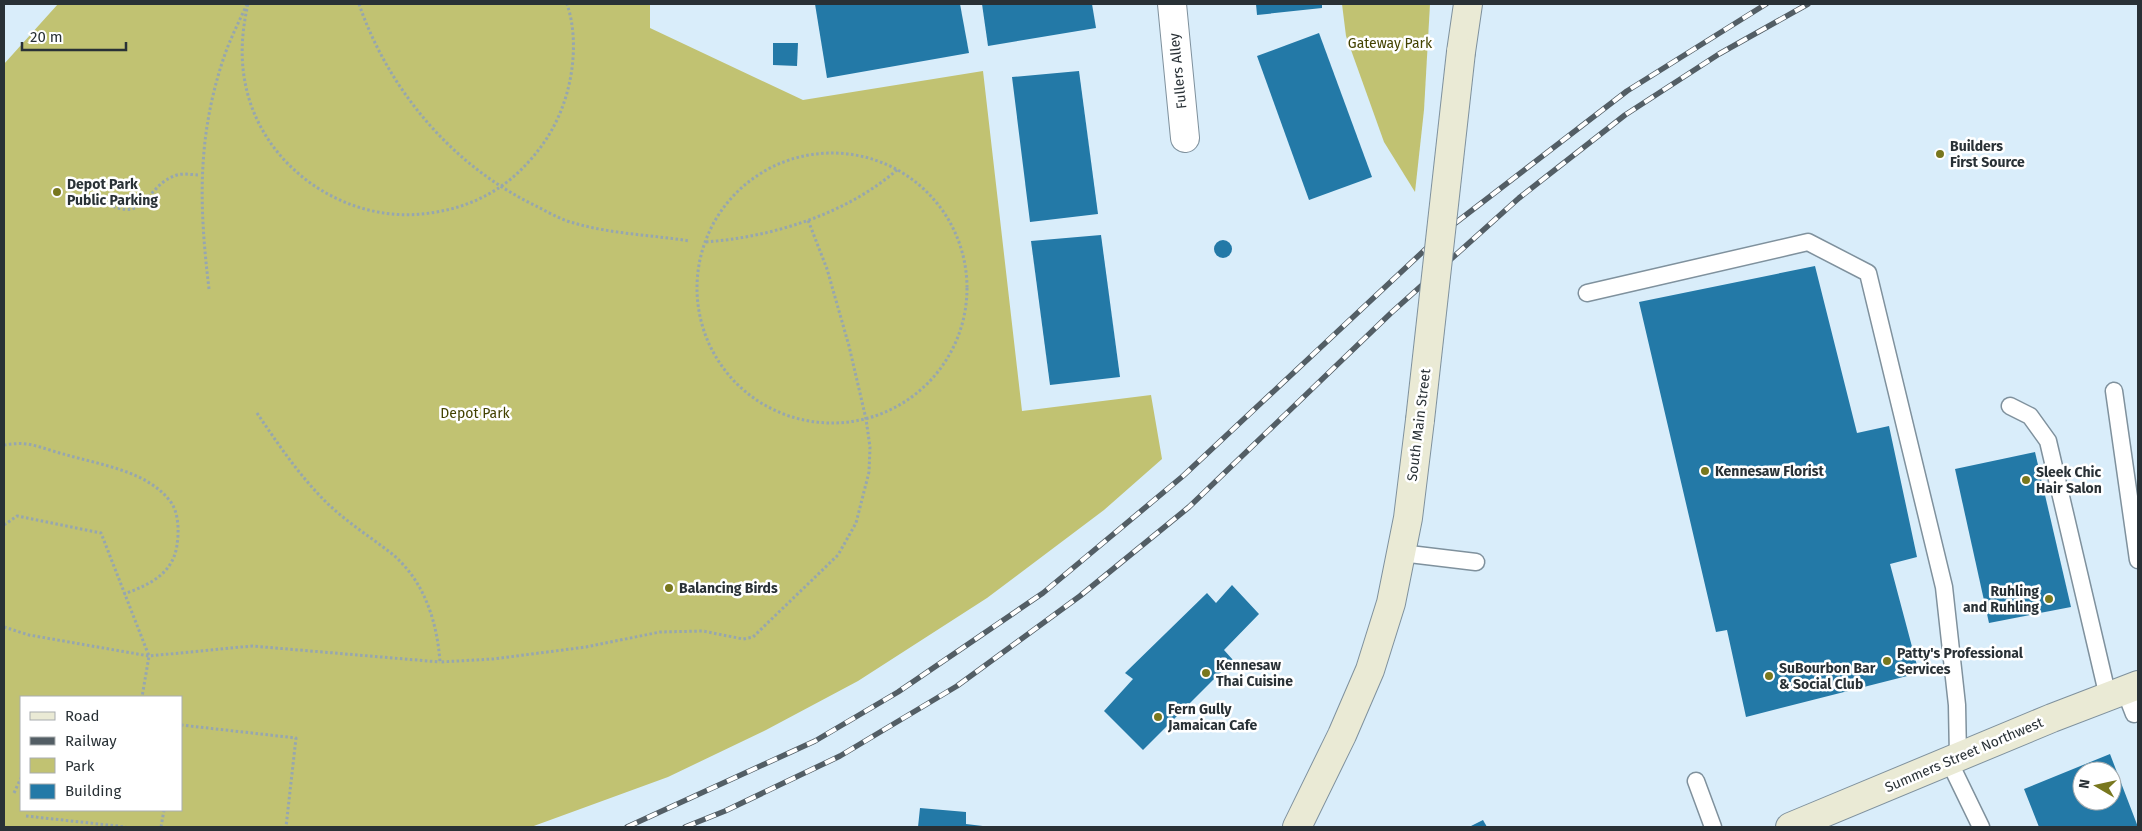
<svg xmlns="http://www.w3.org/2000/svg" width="2142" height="831" font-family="'Fira Sans',sans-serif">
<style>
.green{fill:#c1c272;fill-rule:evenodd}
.building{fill:#2379a7;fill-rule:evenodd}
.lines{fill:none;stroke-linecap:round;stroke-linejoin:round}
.lane-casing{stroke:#7f919d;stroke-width:19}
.street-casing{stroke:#7f919d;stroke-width:30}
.secondary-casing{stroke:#7f919d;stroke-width:30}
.path{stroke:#96a6b0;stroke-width:3;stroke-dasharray:2.5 2.5;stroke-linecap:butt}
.lane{stroke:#fff;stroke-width:16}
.street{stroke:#fff;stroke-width:28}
.secondary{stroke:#eaead5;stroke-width:28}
.rail-casing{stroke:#535e65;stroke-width:5.5}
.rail{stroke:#fff;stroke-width:4;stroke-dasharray:11;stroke-linecap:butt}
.secondary-bridge-casing{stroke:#7f919d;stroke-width:30;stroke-linecap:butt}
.secondary-bridge{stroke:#eaead5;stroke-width:28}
.poi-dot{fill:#78771e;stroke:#fff;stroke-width:2}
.labels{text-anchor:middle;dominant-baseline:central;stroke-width:5;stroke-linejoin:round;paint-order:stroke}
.park-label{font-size:14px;fill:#434200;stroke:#fff}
.street-label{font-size:14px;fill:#293136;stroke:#fff}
.poi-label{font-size:14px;font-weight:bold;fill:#293136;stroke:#fff;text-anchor:start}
</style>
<rect width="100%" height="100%" fill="#d9edfa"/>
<g class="green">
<path d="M58 4H650V28L803 100 983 71 1022 411 1151 395 1162 459 1104 510 987 598 858 681 766 730 668 777 531 827H4V64ZM21 697H181V810H21Z"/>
<path d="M1342 4H1430L1424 110 1415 192 1384 142 1346 36Z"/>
</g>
<g class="building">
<path d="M815 4H960L969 53 827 78Z"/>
<path d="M982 4H1092L1096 28 988 46Z"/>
<path d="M1256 4H1322V8L1257 15Z"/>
<path d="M1319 33 1372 177 1309 200 1257 56Z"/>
<path d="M773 43H798L797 66 773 65Z"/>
<path d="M1079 71 1098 214 1030 222 1012 77Z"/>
<path d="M1101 235 1120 377 1050 385 1031 241Z"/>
<circle cx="1223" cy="249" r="9"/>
<path d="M1815 266 1857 433 1889 426 1917 557 1890 564 1919 673 1746 717 1727 630 1716 632 1639 302Z"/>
<path d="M2035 452 2071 607 1989 623 1955 469Z"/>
<path d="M1232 585 1259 614 1224 650 1233 660 1143 750 1104 711 1133 679 1125 673 1207 593 1216 603Z"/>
<path d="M2110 754 2138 827H2039L2024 789ZM2082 771H2112V801H2082Z"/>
<path d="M920 808 966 812V824L991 827H918Z"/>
<path d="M1483 820 1487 827H1469Z"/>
</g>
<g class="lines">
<g class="lane-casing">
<g id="lane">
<path d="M1587 293 1808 242 1868 273 1944 587 1957 705 1958 757"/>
<path d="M2114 391 2138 560"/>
<path d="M2010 406 2030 416 2048 441 2108 697"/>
<path d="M1401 553 1476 562"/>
<path d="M2125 691 2134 714"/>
<path d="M1949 761 1981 827"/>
<path d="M1696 781 1713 827"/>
</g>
</g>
<g class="street-casing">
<path id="street" d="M1172 4 1185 138"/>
</g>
<g class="secondary-casing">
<g id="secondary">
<path d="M1461 52 1468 4"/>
<path d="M1297 827 1342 735 1370 670 1391 603 1408 518 1420 420"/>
<path d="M1790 827 2052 718 2138 685"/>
</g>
</g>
<g class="path">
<path d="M248 4C242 30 240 56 245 82 260 166 346 226 430 213 460 209 488 198 512 178 534 159 552 135 562 108 574 77 578 36 567 4"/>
<path d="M359 4C389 91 453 166 536 206 548 212 561 220 574 223 611 234 652 235 690 241"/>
<circle cx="832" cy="288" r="135"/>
<path d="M104 202C148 226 144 185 177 175 184 173 193 175 200 175"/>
<path d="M706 242C772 237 847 214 898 169"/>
<path d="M209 289C199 206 197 137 224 57 230 39 239 22 247 4"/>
<path d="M257 413C278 444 299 475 325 501 345 521 369 536 391 553 424 580 437 621 440 662L493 659 586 647 660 632 703 631 743 639 753 637 838 555 856 523 869 472 870 447 866 419 849 346 827 269 808 220"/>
<path d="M4 445C11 444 19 443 27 444 40 446 54 452 67 455 101 465 147 471 170 501 179 512 179 532 177 545 173 574 149 585 124 594"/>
<path d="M4 525 17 516 101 533 149 656 142 697"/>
<path d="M4 627 29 635 149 656 252 646 440 662"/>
<path d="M181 725 296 738 286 827"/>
<path d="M14 793 21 778"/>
<path d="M26 816 126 827"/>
<path d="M161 827 164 810"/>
</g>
<use href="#lane" class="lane"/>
<use href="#street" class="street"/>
<use href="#secondary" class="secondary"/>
<g class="rail-casing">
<g id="rail">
<path d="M627 827 815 741 898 692 1043 593 1183 476 1445 231 1627 91 1766 4"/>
<path d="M685 827 725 811 840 756 957 686 1080 596 1189 507 1391 313 1519 198 1625 115 1719 54 1808 4"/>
</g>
</g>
<use href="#rail" class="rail"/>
<g class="secondary-bridge-casing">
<path id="secondary-bridge" d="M1420 420 1461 52"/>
</g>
<use href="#secondary-bridge" class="secondary-bridge"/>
</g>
<g class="poi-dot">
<circle cx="1940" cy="154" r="5"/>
<circle cx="57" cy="192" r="5"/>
<circle cx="1705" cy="471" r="5"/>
<circle cx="2026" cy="480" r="5"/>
<circle cx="669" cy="588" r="5"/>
<circle cx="2049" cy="599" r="5"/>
<circle cx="1887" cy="661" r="5"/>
<circle cx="1206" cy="673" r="5"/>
<circle cx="1769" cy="676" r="5"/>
<circle cx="1158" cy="717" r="5"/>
</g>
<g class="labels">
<g class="park-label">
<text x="1390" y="43">Gateway Park</text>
<text x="475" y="413">Depot Park</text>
</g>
<g class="street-label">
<text transform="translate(1178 71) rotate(-96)">Fullers Alley</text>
<text transform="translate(1419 425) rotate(-83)">South Main Street</text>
<text transform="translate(1964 755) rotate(-23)">Summers Street Northwest</text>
</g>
<g class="poi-label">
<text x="1950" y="146">Builders<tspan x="1950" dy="16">First Source</tspan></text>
<text x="67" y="184">Depot Park<tspan x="67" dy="16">Public Parking</tspan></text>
<text x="1715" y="471">Kennesaw Florist</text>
<text x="2036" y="472">Sleek Chic<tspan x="2036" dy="16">Hair Salon</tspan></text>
<text x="679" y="588">Balancing Birds</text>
<text x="2039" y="591" text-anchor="end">Ruhling<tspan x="2039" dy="16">and Ruhling</tspan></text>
<text x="1897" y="653">Patty's Professional<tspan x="1897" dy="16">Services</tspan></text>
<text x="1216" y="665">Kennesaw<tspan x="1216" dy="16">Thai Cuisine</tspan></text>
<text x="1779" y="668">SuBourbon Bar<tspan x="1779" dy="16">&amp; Social Club</tspan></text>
<text x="1168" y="709">Fern Gully<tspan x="1168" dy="16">Jamaican Cafe</tspan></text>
</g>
</g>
<rect width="2142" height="831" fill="none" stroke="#293136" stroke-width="10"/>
<rect x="20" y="696" width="162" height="115" fill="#ffffff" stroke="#a9adaf"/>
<rect x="30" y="712" width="25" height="8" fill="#eaead5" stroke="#a9adaf"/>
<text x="65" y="721" font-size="15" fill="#293136">Road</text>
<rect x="30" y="737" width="25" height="8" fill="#535e65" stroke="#a9adaf"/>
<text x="65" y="746" font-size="15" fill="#293136">Railway</text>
<rect x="30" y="758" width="25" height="15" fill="#c1c272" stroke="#a9adaf"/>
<text x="65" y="771" font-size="15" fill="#293136">Park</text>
<rect x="30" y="784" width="25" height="15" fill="#2379a7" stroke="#a9adaf"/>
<text x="65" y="796" font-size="15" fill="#293136">Building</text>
<g transform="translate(2097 786) rotate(279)"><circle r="24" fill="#ffffff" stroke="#a9adaf"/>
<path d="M0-4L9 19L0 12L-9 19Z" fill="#78771e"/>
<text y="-8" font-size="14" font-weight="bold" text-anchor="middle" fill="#293136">N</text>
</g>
<path d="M22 42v8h104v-8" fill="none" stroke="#293136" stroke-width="2.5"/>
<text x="30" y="42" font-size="15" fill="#293136" stroke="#ffffff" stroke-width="4" paint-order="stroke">20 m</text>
</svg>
